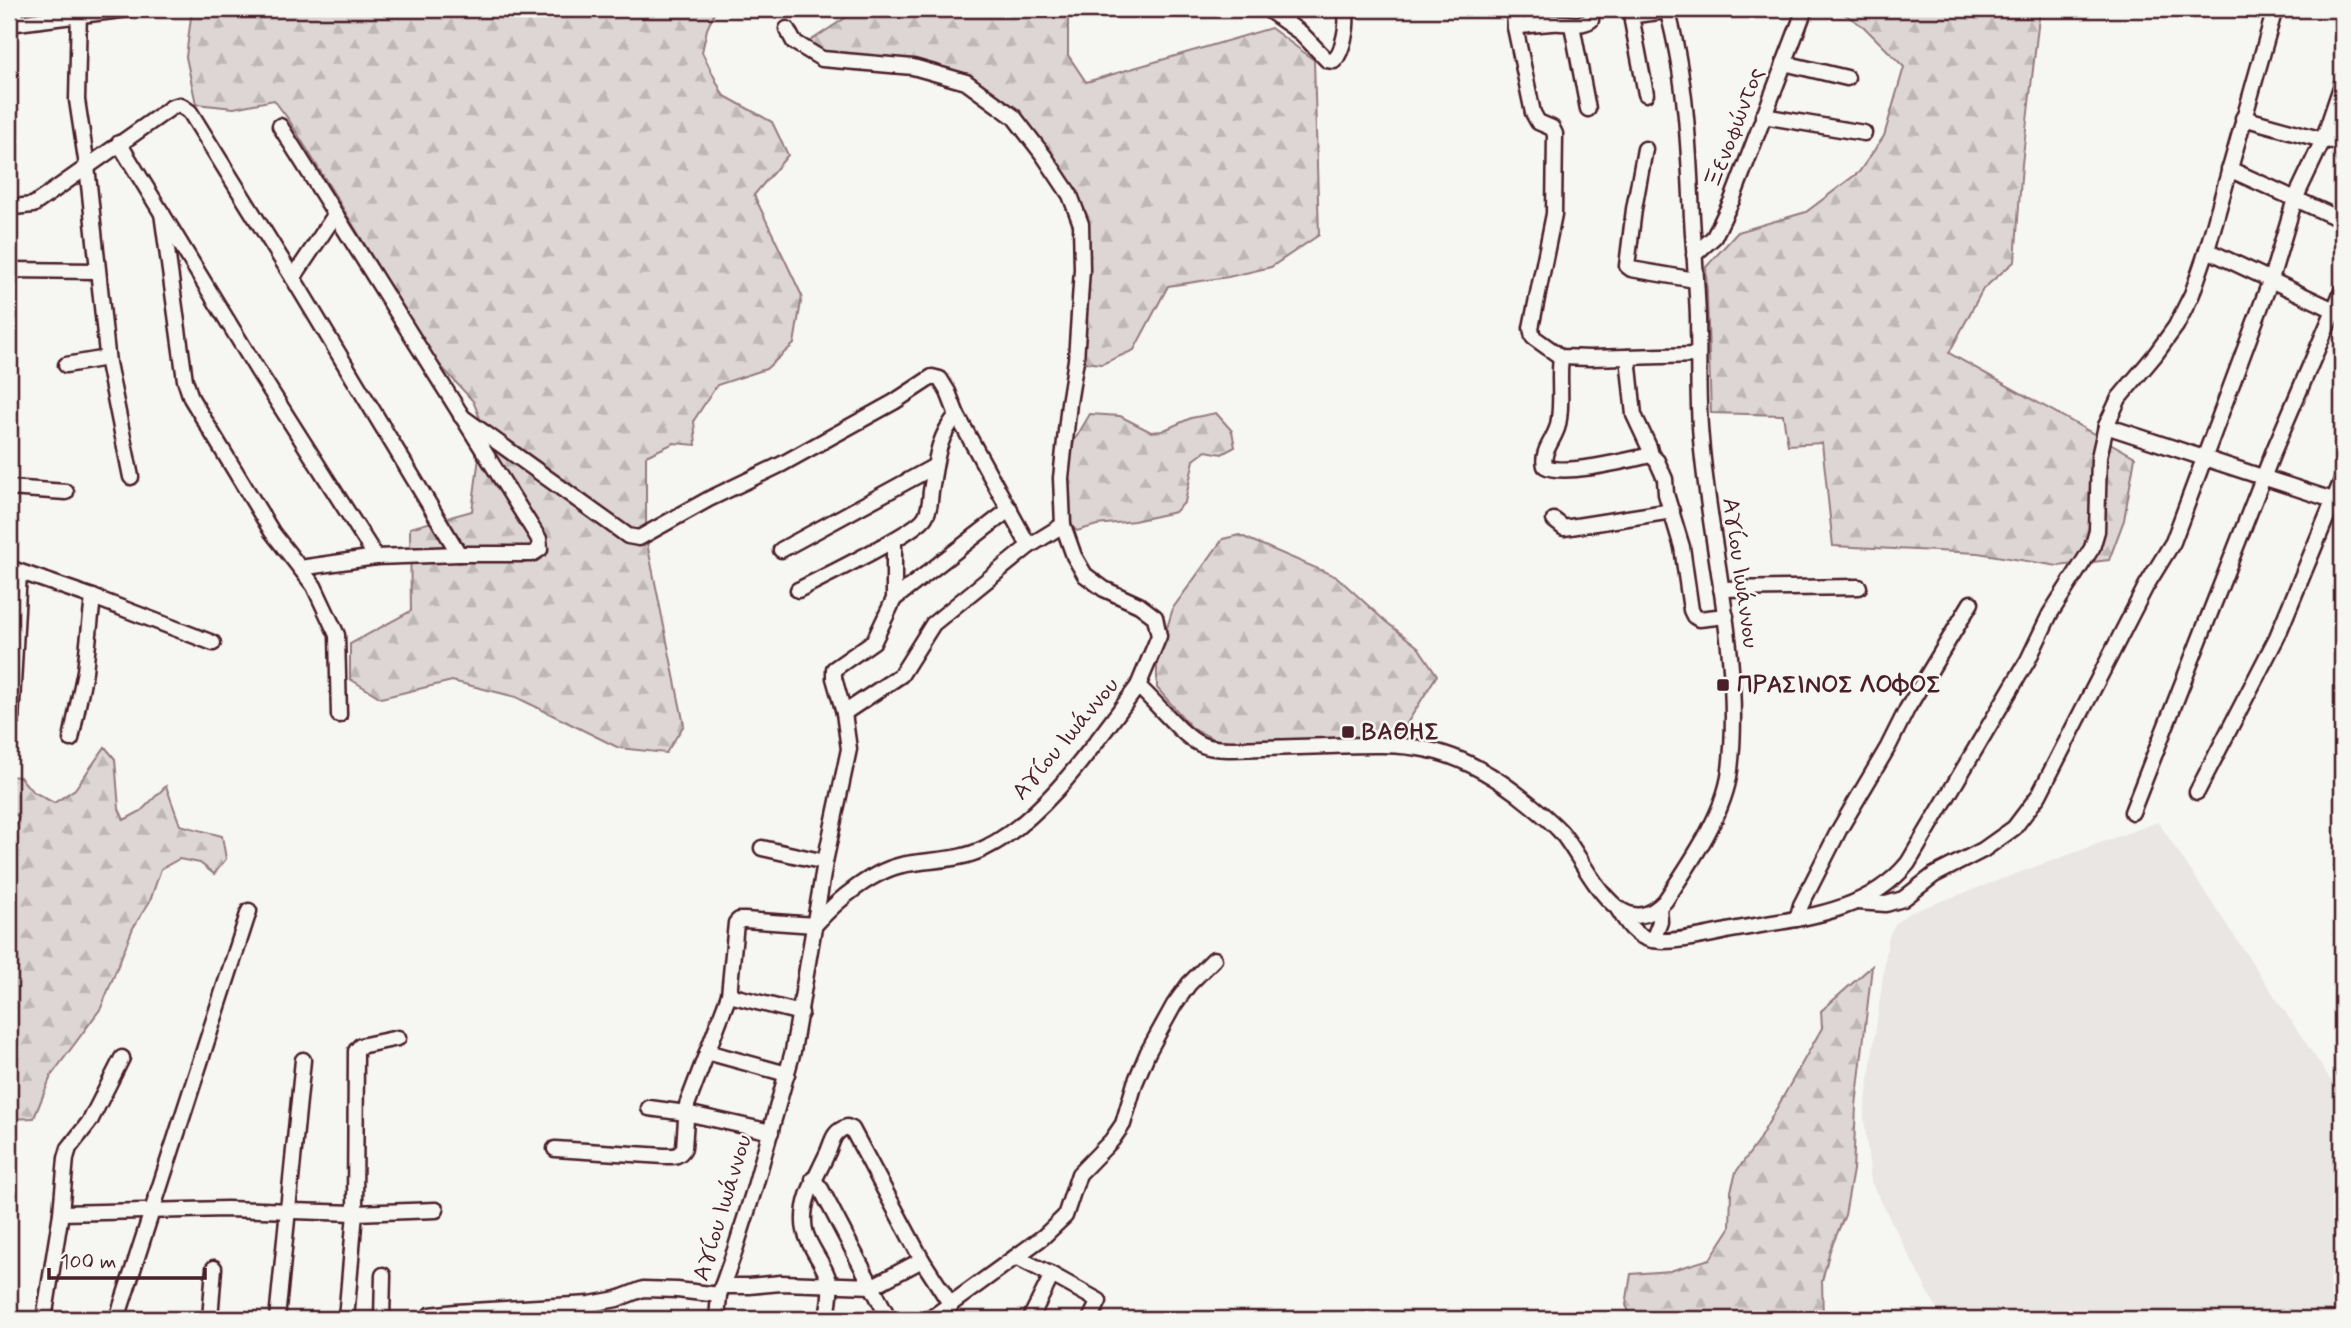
<svg xmlns="http://www.w3.org/2000/svg" width="2351" height="1328" font-family="Mynerve,sans-serif">
<style>
.built{fill:#e9e6e3}
.forest{fill:url(#forest-firs);stroke:#947a80;stroke-width:2}
.lines{fill:none;stroke-linecap:round;stroke-linejoin:round}
.minor-casing{stroke:#4a1f2b;stroke-width:19}
.minor{stroke:#f6f6f2;stroke-width:14}
.poi-dot{fill:#4a1f2b;stroke:#f6f6f2;stroke-width:2.5}
.labels{text-anchor:middle;dominant-baseline:central;stroke-width:5;stroke-linejoin:round;paint-order:stroke}
.street-label{font-size:24px;fill:#4a1f2b;stroke:#f6f6f2}
.poi-label{font-size:24px;font-weight:bold;fill:#4a1f2b;stroke:#f6f6f2;text-anchor:start}
</style>
<defs>
<pattern id="forest-firs" width="22" height="20" patternUnits="userSpaceOnUse" patternTransform="scale(1.75)"><rect width="22" height="20" fill="#ddd6d5"/><path d="M5 1l3.5 6h-7zM16 11l3.5 6h-7z" fill="#bfb7b7"/></pattern>
</defs>
<rect width="100%" height="100%" fill="#f6f6f2"/>
<filter id="ink" filterUnits="userSpaceOnUse"><feTurbulence type="fractalNoise" baseFrequency=".0143" numOctaves="2"/><feDisplacementMap in="SourceGraphic" scale="14" xChannelSelector="R" yChannelSelector="G"/><feConvolveMatrix kernelMatrix="1 2 1 2 8 2 1 2 1" color-interpolation-filters="sRGB"/></filter>
<g filter="url(#ink)">
<path class="built" d="M2158 822 2342 1097V1319H1942L1871 1182 1864 1117 1888 940 1892 929 1897 922 1909 913Z"/>
<g class="forest">
<path d="M192 9H716L707 29 702 52 723 95 772 122 788 155 754 195 802 296 794 344 766 369 717 385 694 420 696 445 674 443 646 456V538L684 725 666 753 619 748 516 697 452 681 381 698 350 679V644L411 611 410 528 472 511 483 426 473 401 427 351 364 243 289 120 274 100 234 108 196 104 186 57Z"/>
<path d="M859 9H1068V55L1086 82 1271 28 1314 60 1319 235 1271 267 1228 277 1168 286 1134 350 1102 364 1083 362 1088 230 1075 188 1036 137 950 73 813 55 807 43Z"/>
<path d="M1837 9H2040L2022 164 2015 261 1983 289 1949 353 2135 457 2124 520 2109 560 2058 566 1978 553 1833 546 1822 443 1788 445 1783 415 1711 413 1706 267 1738 232 1806 212 1859 172 1884 136 1904 67 1864 27Z"/>
<path d="M1216 413 1232 431 1235 447 1222 454 1206 451 1194 460 1185 502 1175 512 1134 521 1097 525 1077 531 1070 525 1066 482 1074 441 1090 414 1120 416 1151 432 1162 431 1191 418Z"/>
<path d="M1239 535 1337 577 1385 621 1418 647 1437 675 1401 733 1378 737 1219 742 1192 728 1157 688V662L1173 608 1223 539Z"/>
<path d="M105 747 115 759 119 809 124 820 141 811 166 786 180 825 222 836 226 859 214 874 200 863 179 859 161 869 150 901 133 928 101 1008 51 1076 34 1118 10 1119 9 842 19 817 9 811V776L20 777 32 791 54 803 75 789Z"/>
<path d="M1872 966 1856 1106 1853 1170 1845 1215 1830 1250 1822 1281 1823 1319H1632L1626 1305 1631 1274 1670 1271 1710 1259 1730 1228 1731 1191 1736 1172 1757 1143 1822 1028 1821 1011Z"/>
</g>
<g class="lines">
<g class="minor-casing">
<g id="minor">
<path d="M14 9 17 22"/>
<path d="M79 9 77 100 87 166 108 363 131 477"/>
<path d="M1267 9 1301 33 1327 60 1334 61C1343 51 1350 21 1344 9"/>
<path d="M1514 9 1515 27 1533 113 1538 122 1552 128 1555 134 1554 214 1531 328 1533 337 1561 357 1590 358 1698 355"/>
<path d="M9 24 129 9"/>
<path d="M1572 25 1588 109"/>
<path d="M1515 27C1527 25 1539 24 1551 23 1565 21 1578 28 1591 20L1592 9"/>
<path d="M787 29 794 42 822 59 913 67 966 82 1014 117 1044 156 1070 195 1081 224 1082 269 1076 360 1069 403 1061 478 1063 525 1074 556 1085 575 1104 589 1139 605 1155 617 1159 636 1138 686"/>
<path d="M1784 63 1847 78"/>
<path d="M1646 94 1632 21 1635 15 1667 11"/>
<path d="M1763 116 1864 133"/>
<path d="M2243 118 2323 140 2342 142"/>
<path d="M280 126 539 539 540 549 532 554H459L376 557 300 568"/>
<path d="M119 143 258 371 376 557"/>
<path d="M1645 149 1634 209 1627 266 1631 269 1695 280"/>
<path d="M2229 169 2342 220"/>
<path d="M9 205 14 207 33 205 172 107 180 105 190 112 293 278 459 554"/>
<path d="M162 213 185 380 191 398 272 532 314 586 337 635 339 715"/>
<path d="M1694 255 1714 237 1732 200 1805 9"/>
<path d="M9 270 97 271"/>
<path d="M293 278 335 215"/>
<path d="M2334 310 2342 291"/>
<path d="M1561 357C1558 379 1563 402 1558 425 1555 439 1541 451 1545 466 1563 477 1628 460 1651 455"/>
<path d="M1628 357 1634 415 1649 447 1651 455 1657 461 1665 479 1666 494 1682 547 1691 610 1694 616 1699 619 1726 616"/>
<path d="M66 365 107 358"/>
<path d="M461 416 628 536 639 538 709 499 782 464 894 402 932 377 940 379 948 392 957 415 1029 546"/>
<path d="M2106 426 2342 503"/>
<path d="M9 488 66 492"/>
<path d="M1554 520 1564 528 1672 511"/>
<path d="M781 550 935 466"/>
<path d="M9 568 93 597 213 643"/>
<path d="M1721 589 1859 587"/>
<path d="M798 590C819 579 917 532 925 517 930 510 930 500 931 491 936 462 937 438 957 415"/>
<path d="M894 599 1010 509"/>
<path d="M844 713 901 675 933 624 1029 546 1063 525"/>
<path d="M11 722 19 572"/>
<path d="M71 739 85 671 93 597"/>
<path d="M2197 792 2277 637 2342 480"/>
<path d="M2132 812 2274 450 2334 310 2207 250"/>
<path d="M762 848 825 862"/>
<path d="M1857 902 1886 904 1903 899 1934 875 1983 850 2014 828 2039 795 2146 586 2173 542 2271 279 2295 199 2323 140 2342 84"/>
<path d="M1618 909C1626 922 1635 937 1652 940 1672 944 1712 934 1732 930 1794 918 1865 916 1908 863L2028 660 2050 614 2092 548 2097 531 2099 457 2106 426 2119 398 2155 355 2176 326 2192 294 2207 250 2275 9"/>
<path d="M1797 919 1801 905 1839 830 1888 747 1907 709 1971 603"/>
<path d="M815 925C837 900 874 869 907 864 934 859 960 861 985 848 1046 818 1097 740 1138 686 1156 702 1181 735 1200 744 1210 749 1223 749 1233 749 1265 748 1298 747 1330 746 1408 743 1450 743 1516 793 1530 804 1547 817 1560 831 1584 857 1618 951 1665 901 1689 865 1725 814 1730 770 1743 660 1710 549 1701 439 1697 399 1699 358 1698 318 1697 285 1694 251 1692 218 1689 147 1686 77 1667 9"/>
<path d="M1653 940 1660 922 1659 907"/>
<path d="M729 995 801 1013"/>
<path d="M707 1052 787 1074"/>
<path d="M649 1108 686 1113 771 1132"/>
<path d="M555 1149 664 1156C674 1156 679 1157 684 1148L687 1105 729 995 736 923 739 920H745L815 925"/>
<path d="M813 1179 821 1189 889 1319"/>
<path d="M61 1213 227 1209 355 1213 436 1210"/>
<path d="M1016 1257 1052 1275"/>
<path d="M722 1286H749L781 1283 873 1286 922 1260"/>
<path d="M44 1319 61 1213 66 1158 69 1148 90 1121 122 1058"/>
<path d="M117 1319 249 911"/>
<path d="M210 1319 214 1268"/>
<path d="M277 1319 303 1060"/>
<path d="M346 1319 355 1213 356 1051 360 1046 398 1038"/>
<path d="M382 1319 383 1275"/>
<path d="M426 1319 430 1315 456 1312 590 1304 617 1299 643 1289 677 1290 719 1295"/>
<path d="M717 1319 719 1295 734 1253 754 1190 793 1051 825 862 849 749 844 713 834 678V669L874 641 894 599V540"/>
<path d="M827 1319C828 1309 831 1297 830 1287 828 1265 804 1245 804 1222 803 1197 816 1178 826 1156 833 1143 831 1132 847 1127L852 1129 922 1260 951 1305"/>
<path d="M930 1319 1043 1237 1065 1216 1079 1174 1112 1140 1123 1124 1135 1083 1148 1052 1174 1005 1189 984 1214 959"/>
<path d="M1030 1319 1052 1275 1099 1301 1090 1319"/>
</g>
</g>
<use href="#minor" class="minor"/>
</g>
</g>
<g class="poi-dot">
<rect x="1716" y="678" width="14" height="14" rx="3.5"/>
<rect x="1341" y="725" width="14" height="14" rx="3.5"/>
</g>
<g class="labels">
<g class="street-label">
<text transform="translate(1735 128) rotate(-69)">Ξενοφώντος</text>
<text transform="translate(1740 573) rotate(82)">Αγίου Ιωάννου</text>
<text transform="translate(1066 739) rotate(-50)">Αγίου Ιωάννου</text>
<text transform="translate(723 1208) rotate(-73)">Αγίου Ιωάννου</text>
</g>
<g class="poi-label">
<text x="1737" y="685">ΠΡΑΣΙΝΟΣ ΛΟΦΟΣ</text>
<text x="1362" y="732">ΒΑΘΗΣ</text>
</g>
</g>
<rect width="2351" height="1328" fill="none" stroke="#f6f6f2" stroke-width="35"/>
<rect x="18" y="18" width="2316" height="1293" fill="none" stroke="#4a1f2b" stroke-width="2.5" filter="url(#ink)"/>
<path d="M49 1268v10h156v-10" fill="none" stroke="#4a1f2b" stroke-width="3.5"/>
<text x="60" y="1268" font-size="21" fill="#4a1f2b" stroke="#f6f6f2" stroke-width="5" paint-order="stroke">100 m</text>
</svg>
